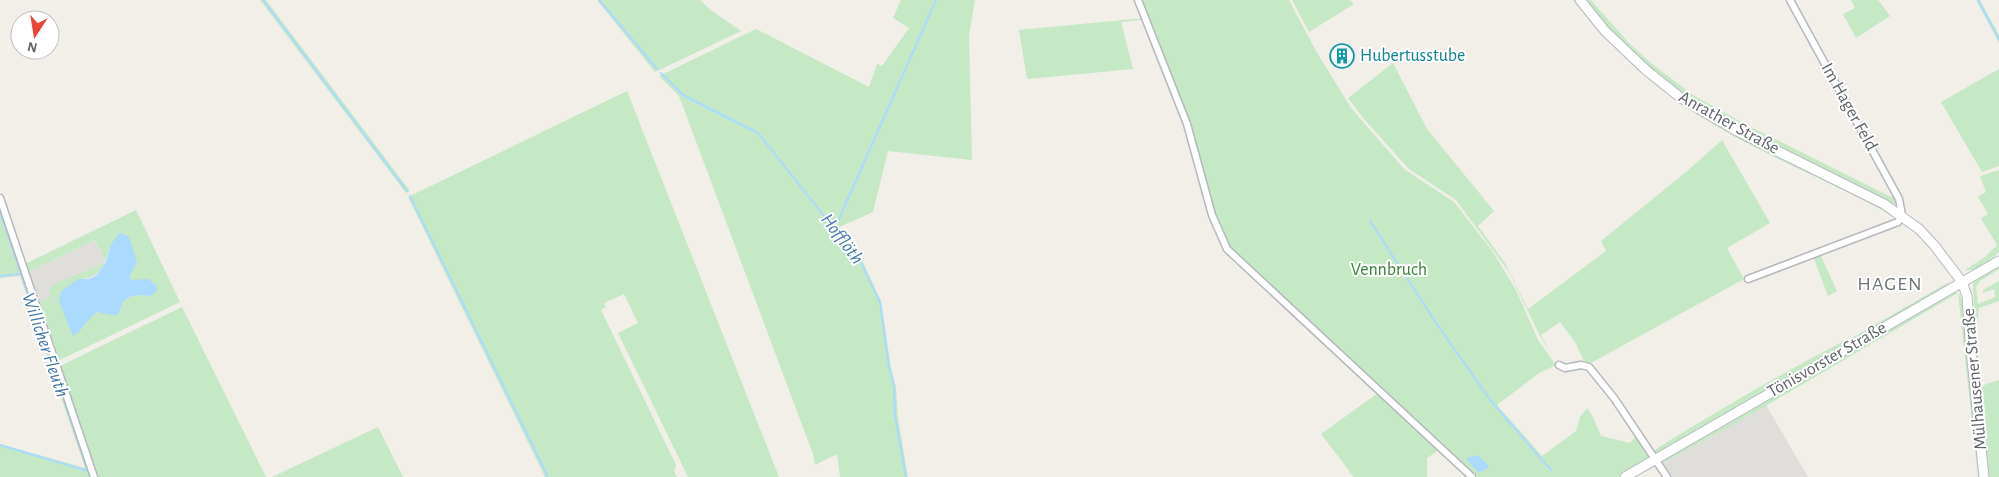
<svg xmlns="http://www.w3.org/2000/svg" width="1999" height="477" font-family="'Alegreya Sans',sans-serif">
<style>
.industrial{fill:#e0deda}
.green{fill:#c5e8c5;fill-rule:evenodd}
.water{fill:#aadaff}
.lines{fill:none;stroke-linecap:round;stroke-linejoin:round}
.stream{stroke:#aadaff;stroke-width:2}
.street-casing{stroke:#b5b8bc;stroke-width:9}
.secondary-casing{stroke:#b6babf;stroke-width:11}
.street{stroke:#fff;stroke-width:6}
.secondary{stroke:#fff;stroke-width:9}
.labels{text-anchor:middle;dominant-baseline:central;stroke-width:4;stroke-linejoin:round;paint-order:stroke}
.culture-label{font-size:18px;fill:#0d838f;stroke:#fff;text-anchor:start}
.street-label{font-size:18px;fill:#5f6368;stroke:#fff}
.park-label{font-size:18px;fill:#348238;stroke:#fff}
.water-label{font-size:19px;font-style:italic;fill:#4174aa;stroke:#fff}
.quarter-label{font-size:20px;letter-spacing:1px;fill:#70757a;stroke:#fff}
</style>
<rect width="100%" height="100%" fill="#f1efe8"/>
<g class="industrial">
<path d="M95 240 106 262 52 285 51 297 40 302 29 272Z"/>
<path d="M1766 405 1808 477H1670L1661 464Z"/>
</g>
<g class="green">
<path d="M260 0H266L410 191 406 193Z"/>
<path d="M597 0H700L712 11 741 31 655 72Z"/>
<path d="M901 0H975L969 36 972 160 888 151 873 212 837 228 863 262 881 301 891 368 896 387 898 418 908 477H840L837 454 815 465 813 454 679 96 659 76 756 29 869 87 877 64 882 66 909 28 893 18Z"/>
<path d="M1142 0H1289L1316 51 1351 108 1404 169 1454 202 1493 252 1516 290 1538 340 1556 365 1539 373 1497 405 1542 456 1576 431 1580 417 1587 408 1593 417 1601 436 1630 443 1636 436 1647 452 1648 460 1619 477H1476L1230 249 1214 214 1187 116Z"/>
<path d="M1292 0H1350L1354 4 1309 32Z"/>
<path d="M1573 0H1576L1599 28 1667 90 1893 211 1895 217C1826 179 1751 151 1686 107 1642 78 1606 41 1573 0Z"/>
<path d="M1583 0H1591L1628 42 1652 64 1693 95 1745 124 1891 197 1895 196 1897 203 1891 204C1821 170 1747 139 1682 94 1645 69 1612 35 1583 0Z"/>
<path d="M1851 0H1878L1890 16 1856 38 1843 14 1855 8Z"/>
<path d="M1976 0H1980L1999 35V43Z"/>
<path d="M1144 18 1146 23 1141 20 1121 22 1133 69 1027 79 1019 30Z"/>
<path d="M1393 63 1427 129 1494 211 1478 226 1505 263 1528 309 1606 251 1601 241 1686 172 1722 140 1770 223 1727 248 1744 279 1589 364 1584 361 1575 342 1560 322 1541 335 1549 350 1540 336 1509 272 1456 200 1409 169 1364 119 1348 98Z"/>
<path d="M1999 69V166L1982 172 1941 102Z"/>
<path d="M627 91 779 477H688L618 333 638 323 624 294 604 303 606 307 601 310 676 465 674 471 677 477H545L408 197Z"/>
<path d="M1999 170V252C1989 261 1979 272 1965 270L1985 257 1997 245 1982 220 1981 218 1988 214 1978 197 1986 192 1980 176Z"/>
<path d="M0 207 92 477H0V444L85 468 20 276 0 278Z"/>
<path d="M136 210 180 302 58 361 59 359 40 302 51 297 49 291 52 285 106 262 95 240 29 272 25 264ZM111 244 130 272 129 277 151 296C140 295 127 293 122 305 120 310 120 312 116 315L97 312 88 318 78 279C102 279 105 264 111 244Z"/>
<path d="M1820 254 1837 291 1828 296 1813 256Z"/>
<path d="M1999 266V269L1980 281 1976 287 1978 304 1995 297 1994 289 1983 293V290L1999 281V301L1979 308 1976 336 1981 382 1976 381 1972 324 1974 306 1973 285 1974 281Z"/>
<path d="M1949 282 1945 288 1657 454 1653 451C1715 412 1779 375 1844 341L1845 342Z"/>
<path d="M1954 293H1958L1962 300 1982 477H1978L1958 293 1752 414 1661 464 1662 460Z"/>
<path d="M182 307 266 477H96L60 366Z"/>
<path d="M1999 380V477H1987L1977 391 1986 384Z"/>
<path d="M1378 393 1439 450 1427 458V477H1354L1321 434Z"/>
<path d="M378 427 403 477H272Z"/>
</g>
<g class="water">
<path d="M120 233 126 235 129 238 137 262 129 277 132 280 148 279 156 285 157 290 151 296C140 295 127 293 122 305 120 310 120 312 116 316L97 312C87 319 82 331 73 336L59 301 61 292 78 279H89L97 275 106 262 111 244Z"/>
<path d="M1478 455 1489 466 1485 470 1478 472 1467 460V458Z"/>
</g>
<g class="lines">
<g class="stream">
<path d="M263 0 407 191"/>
<path d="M599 0 657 69"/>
<path d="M1978 0 1999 39"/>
<path d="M661 73 683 95 758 133 860 261 880 302 889 367 894 386 895 416 906 477"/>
<path d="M410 196 548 477"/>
<path d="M0 212 90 477"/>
<path d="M1370 221 1436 323 1491 401 1551 470"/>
<path d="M835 228 936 0"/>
<path d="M0 276 20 274"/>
<path d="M0 445 88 471"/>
</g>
<g class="street-casing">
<g id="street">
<path d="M1138 0 1187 124 1212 215 1227 249 1472 477"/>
<path d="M0 198 94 477"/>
<path d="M1748 279 1898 222 1902 215 1899 199 1790 0"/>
<path d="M1559 365 1565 368 1581 365 1589 367 1614 398 1667 477"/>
</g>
</g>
<g class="secondary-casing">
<g id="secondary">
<path d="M1580 0 1605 31 1646 70 1681 98 1737 131 1884 204 1919 229 1934 245 1962 282 1967 296 1970 340 1984 477"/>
<path d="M1625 477 1999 261"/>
</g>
</g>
<use href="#street" class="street"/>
<use href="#secondary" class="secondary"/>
</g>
<defs>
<g id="building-ring" transform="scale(1.25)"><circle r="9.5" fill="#fff" stroke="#0f9aa8" stroke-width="1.5"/><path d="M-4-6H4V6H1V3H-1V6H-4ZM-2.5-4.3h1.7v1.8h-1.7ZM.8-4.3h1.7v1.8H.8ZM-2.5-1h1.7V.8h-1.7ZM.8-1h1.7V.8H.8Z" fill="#0f9aa8"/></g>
</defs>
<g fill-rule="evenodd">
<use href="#building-ring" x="1342" y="56"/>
</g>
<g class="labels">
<g class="culture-label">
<text x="1360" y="56">Hubertusstube</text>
</g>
<g class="street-label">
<text transform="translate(1849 107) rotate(61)">Im Hager Feld</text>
<text transform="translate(1729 123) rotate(29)">Anrather Straße</text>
<text transform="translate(1827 360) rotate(-30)">Tönisvorster Straße</text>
<text transform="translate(1975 379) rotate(-95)">Mülhausener Straße</text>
</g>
<g class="park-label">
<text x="1389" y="270">Vennbruch</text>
</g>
<g class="water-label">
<text transform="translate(842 239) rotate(53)">Hofflöth</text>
<text transform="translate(45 345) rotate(71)">Willicher Fleuth</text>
</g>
<g class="quarter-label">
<text x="1890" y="284">HAGEN</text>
</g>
</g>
<g transform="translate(35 35) rotate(192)"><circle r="24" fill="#ffffff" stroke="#bfc1c3"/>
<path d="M0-4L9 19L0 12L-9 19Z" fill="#ea4335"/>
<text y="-8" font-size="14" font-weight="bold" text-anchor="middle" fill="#5f6368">N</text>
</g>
</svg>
